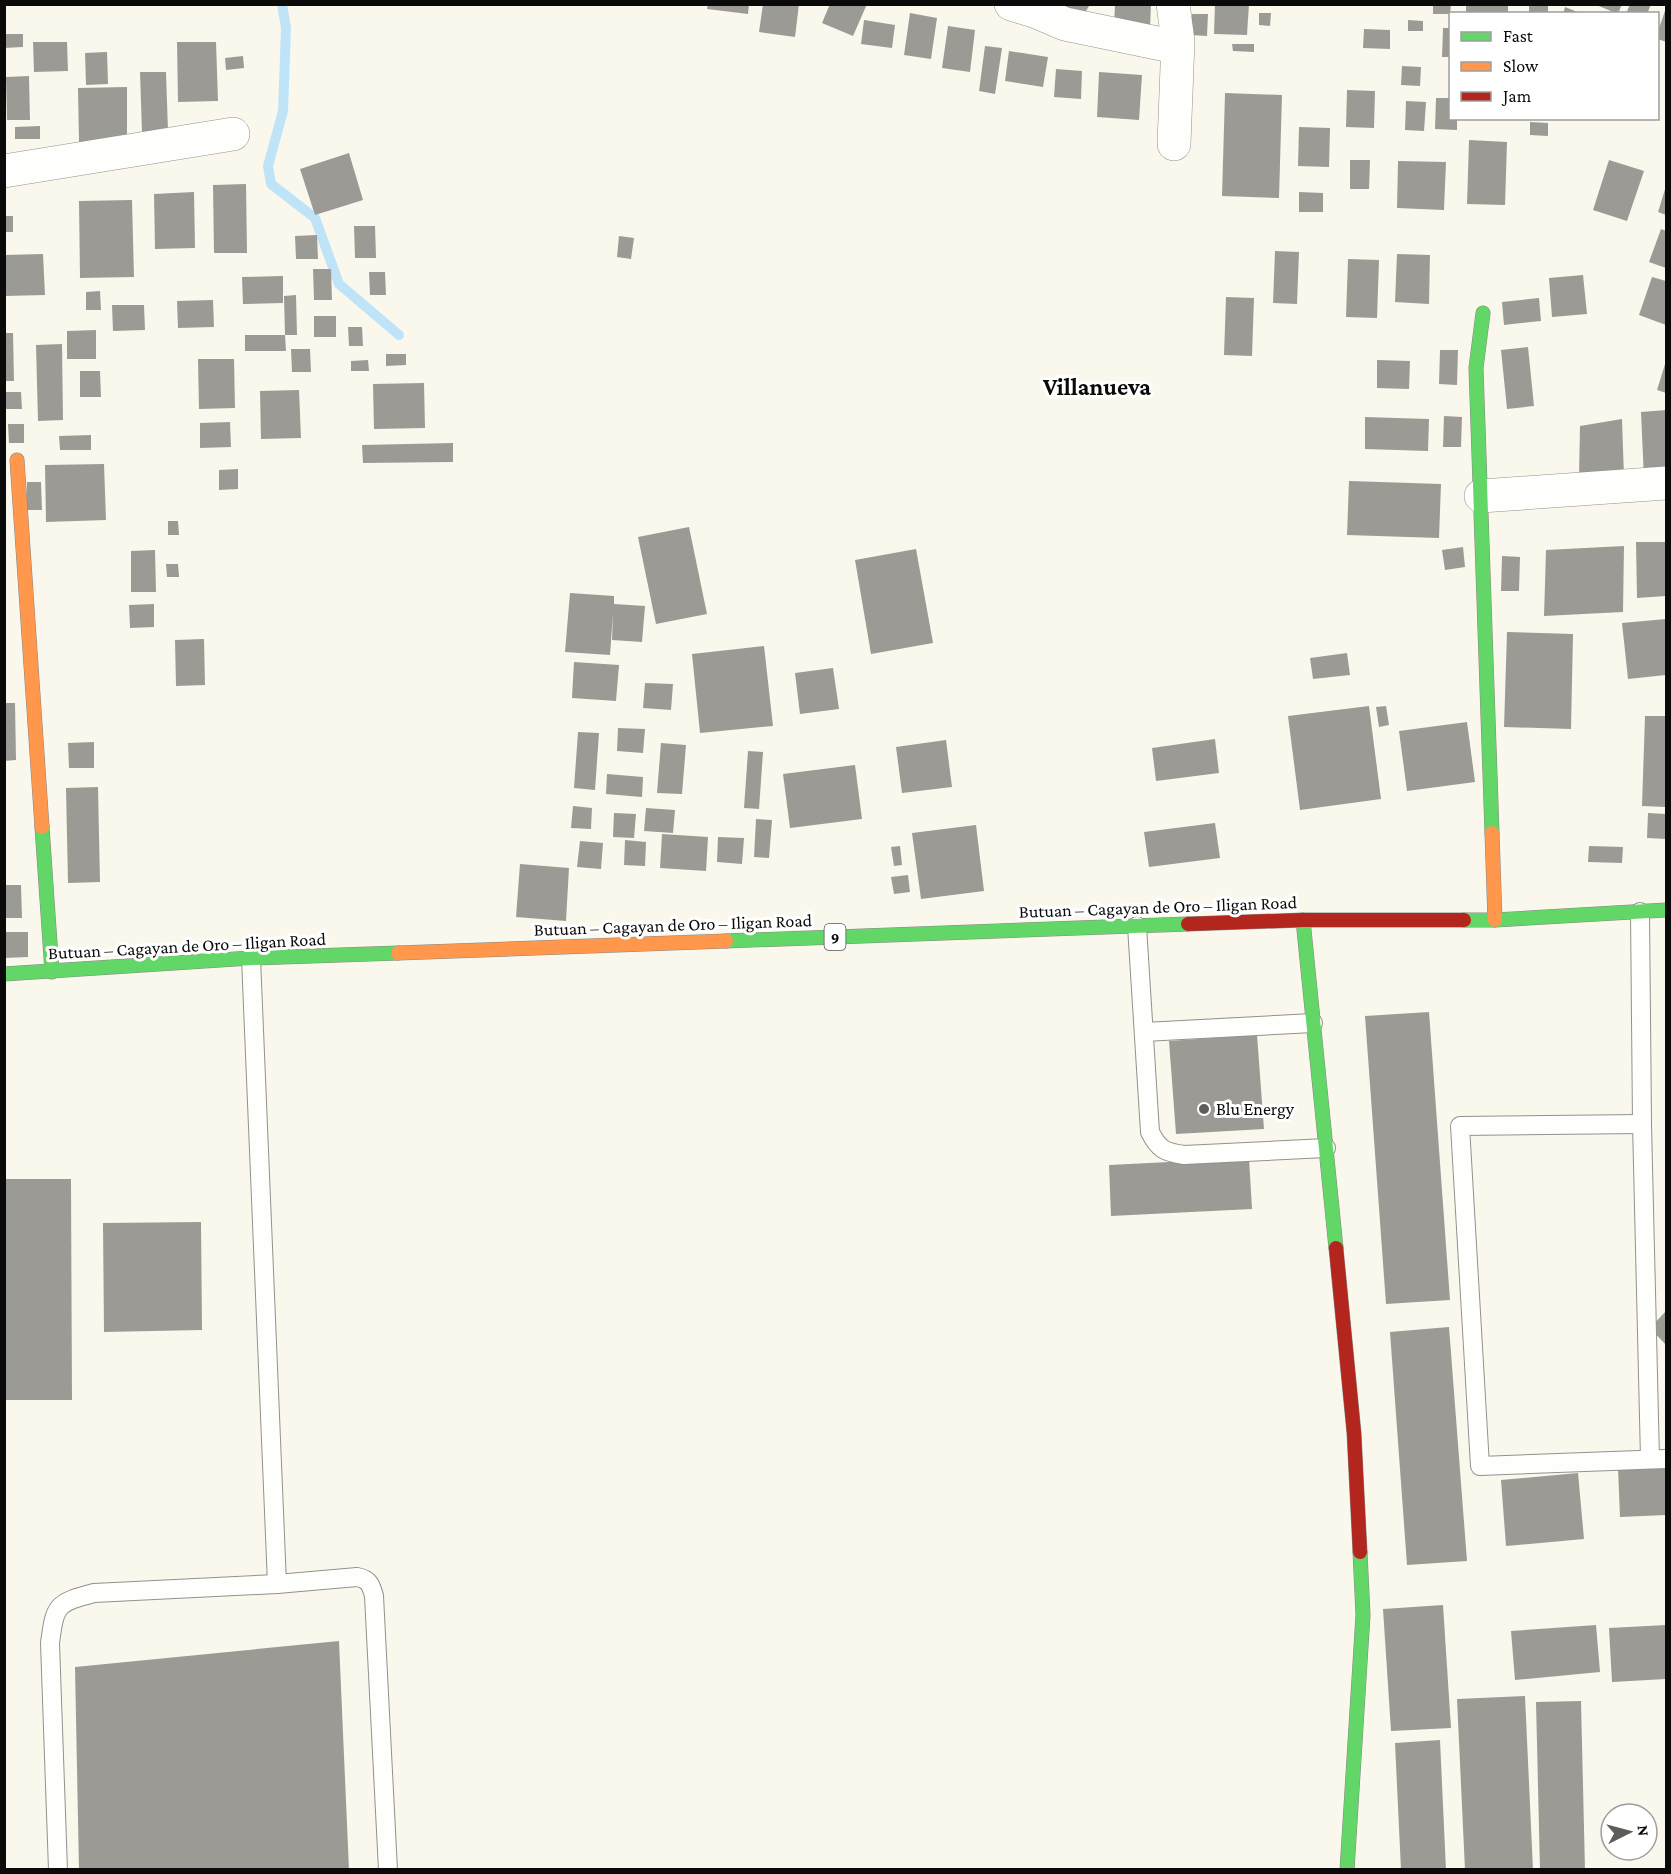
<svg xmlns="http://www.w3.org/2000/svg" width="1671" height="1874" font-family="'Crimson Pro',serif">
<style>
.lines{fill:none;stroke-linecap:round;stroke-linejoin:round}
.stream{stroke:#bfe4f8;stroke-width:10}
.building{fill:#9c9a94}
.lane-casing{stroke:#92918c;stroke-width:20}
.street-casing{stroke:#92918c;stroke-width:34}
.fast-casing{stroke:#898883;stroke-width:15}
.slow-casing{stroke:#898883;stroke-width:15}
.jam-casing{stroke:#898883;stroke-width:15}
.lane{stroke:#fefefc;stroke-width:18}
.street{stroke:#fefefc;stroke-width:33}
.fast{stroke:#63d668;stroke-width:14}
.slow{stroke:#ff974d;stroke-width:14}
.jam{stroke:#b3261e;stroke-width:14}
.poi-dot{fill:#5e5d59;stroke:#fff;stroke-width:2}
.labels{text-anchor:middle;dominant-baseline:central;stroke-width:6;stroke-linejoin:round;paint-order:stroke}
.shield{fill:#fff;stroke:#545454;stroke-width:1.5}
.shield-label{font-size:16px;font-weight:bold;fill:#0a0a0a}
.street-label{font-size:18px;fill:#0a0a0a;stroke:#fff}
.poi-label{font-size:18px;fill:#0a0a0a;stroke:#fff;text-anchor:start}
.district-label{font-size:24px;font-weight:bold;fill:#0a0a0a;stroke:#fff}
</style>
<rect width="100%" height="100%" fill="#faf8ed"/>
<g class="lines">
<path class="stream" d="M282 4 286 28 283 111 268 166 271 184 315 218 339 284 399 335"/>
</g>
<g class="building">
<path d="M708 4H749L748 14 707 9Z"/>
<path d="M763 4H799L795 37 759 32Z"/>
<path d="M830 4H867L853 36 822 23Z"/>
<path d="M1051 4H1087L1089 6 1078 25Z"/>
<path d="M1115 4H1151L1150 28 1114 27Z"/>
<path d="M1215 4H1249L1247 35 1214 34Z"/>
<path d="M1433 4H1451L1450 14H1433Z"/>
<rect x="1529" y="4" width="19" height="10"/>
<path d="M1594 4H1622L1618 14Z"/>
<path d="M1630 4H1651L1647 14H1626Z"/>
<rect x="1466" y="5" width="42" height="9"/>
<path d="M1565 7 1580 13V14H1563Z"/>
<path d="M1666 8V42L1658 39V31Z"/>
<path d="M910 13 937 18 931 59 904 55Z"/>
<path d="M1259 13H1271L1270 26 1259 25Z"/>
<path d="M1192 14H1208L1207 36 1191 35Z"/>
<path d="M864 20 895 25 892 48 861 44Z"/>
<path d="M1408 20 1423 21V31H1408Z"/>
<path d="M948 26 975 30 970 72 942 68Z"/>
<path d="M1443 28H1450V57H1442Z"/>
<path d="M1364 29 1390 30V49L1363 48Z"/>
<path d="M4 34H23V47L4 48Z"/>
<path d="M33 42H67L68 71 34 72Z"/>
<path d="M177 42H216L218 101 178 102Z"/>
<path d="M1232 44H1254V52L1233 51Z"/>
<path d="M985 46 1002 48 995 94 979 91Z"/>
<path d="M1009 51 1048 57 1043 87 1005 81Z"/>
<path d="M107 52 108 84 86 85 85 53Z"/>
<path d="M243 56 244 68 226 70 225 58Z"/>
<path d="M1402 66 1421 67 1420 86 1401 85Z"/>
<path d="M1056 69 1082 71 1081 99 1054 97Z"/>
<path d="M140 72H166L168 131 142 132Z"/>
<path d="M1099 72 1142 75 1139 120 1097 117Z"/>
<path d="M29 76 30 120H7L6 77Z"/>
<path d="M127 87V141L79 142 78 88Z"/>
<path d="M1347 90 1375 91 1374 128 1346 127Z"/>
<path d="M1225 93 1282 95 1279 198 1222 196Z"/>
<path d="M1436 98H1450V118H1457V130L1435 129Z"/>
<path d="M1406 101 1426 102 1424 131 1405 130Z"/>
<path d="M1530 122 1548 123V136L1530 135Z"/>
<path d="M40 126V139H15V127Z"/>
<path d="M1299 127 1330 128 1329 167 1298 166Z"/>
<path d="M1469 140 1507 142 1505 205 1467 204Z"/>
<path d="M349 153 363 200 315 215 300 169Z"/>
<path d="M1350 160H1370L1369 189H1350Z"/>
<path d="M1609 160 1644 171 1627 221 1593 210Z"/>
<path d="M1398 161 1446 162 1444 210 1397 208Z"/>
<path d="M246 184 247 253H214L213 185Z"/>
<path d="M1666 186V215L1658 212Z"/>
<path d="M194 192 195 248 155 249 154 194Z"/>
<path d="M1299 192 1323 193V212H1299Z"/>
<path d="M132 200 134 277 80 278 79 201Z"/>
<rect x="4" y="216" width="9" height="16"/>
<path d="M354 226H375L376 258H355Z"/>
<path d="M1661 229 1666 231V268L1649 262Z"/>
<path d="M317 235 318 259H296L295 236Z"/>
<path d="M619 236 634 238 631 259 617 257Z"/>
<path d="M1275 251 1299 252 1297 304 1273 303Z"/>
<path d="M43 254 45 295 5 296 4 255Z"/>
<path d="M1397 254 1430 255 1429 304 1395 302Z"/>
<path d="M1348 259 1379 260 1377 318 1346 317Z"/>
<path d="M313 269H331L332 300H314Z"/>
<path d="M369 272H385L386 295H370Z"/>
<path d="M1583 275 1587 314 1552 317 1549 278Z"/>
<path d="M283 276V303L243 304 242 277Z"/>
<path d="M1652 277 1666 281V325L1639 315Z"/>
<path d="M100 291 101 310H86V292Z"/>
<path d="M296 295 297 335H285L284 296Z"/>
<path d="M1226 297 1254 298 1252 356 1224 355Z"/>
<path d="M1539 298 1541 321 1504 325 1502 302Z"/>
<path d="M213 300 214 327 178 328 177 301Z"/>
<path d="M112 305H144L145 330 113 331Z"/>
<rect x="314" y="316" width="22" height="21"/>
<path d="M348 327H362L363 346H349Z"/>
<path d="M96 330V359H67V331Z"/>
<path d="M4 333H13L14 381H4Z"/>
<path d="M245 335H285L286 351H245Z"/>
<path d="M62 344 63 420 38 421 36 345Z"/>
<path d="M1528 347 1534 406 1507 409 1501 350Z"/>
<path d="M291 349H310L311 372H292Z"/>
<path d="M1440 350H1458L1457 385 1439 384Z"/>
<path d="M386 354H406V365L386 366Z"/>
<path d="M198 359H234L235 408 199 409Z"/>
<path d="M368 360 369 371H351V361Z"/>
<path d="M1377 360 1410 361 1409 389 1377 388Z"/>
<path d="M1666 361V393L1657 390Z"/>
<path d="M80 371H100L101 397H80Z"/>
<path d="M424 383 425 428 374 429 373 384Z"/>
<path d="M299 390 301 438 261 439 260 391Z"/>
<path d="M4 392H21L22 409H4Z"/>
<path d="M1666 410V476L1644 479 1641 412Z"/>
<path d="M1444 416 1462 417 1461 447H1443Z"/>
<path d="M1365 417 1429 419 1428 451 1365 449Z"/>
<path d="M1622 419 1624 477H1579L1580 426Z"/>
<path d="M230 422 231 447 200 448V423Z"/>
<path d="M8 424H24V443H9Z"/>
<path d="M91 435V450H60L59 436Z"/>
<path d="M453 443V462L363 463 362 445Z"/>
<path d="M104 464 106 520 46 522 45 465Z"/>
<path d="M238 469V489L219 490V470Z"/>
<path d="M1349 481 1441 484 1439 538 1347 535Z"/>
<path d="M27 482H41L42 510H27Z"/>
<path d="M168 521H178L179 535H168Z"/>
<path d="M689 527 707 614 656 624 638 537Z"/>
<path d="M1636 542H1666V596L1637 598Z"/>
<path d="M1624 546 1623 612 1544 616 1546 550Z"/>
<path d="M1463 547 1465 567 1445 570 1442 550Z"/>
<path d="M916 549 933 643 871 654 855 560Z"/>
<path d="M155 550 156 592H131V551Z"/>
<path d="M1502 556 1520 557 1519 591H1501Z"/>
<path d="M166 564H178L179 577H167Z"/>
<path d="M570 593 614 596V604L645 606 642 642 612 640 613 613 610 655 565 652Z"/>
<path d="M154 604V627L130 628 129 605Z"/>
<path d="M1666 619V675L1628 679 1622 623Z"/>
<path d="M1507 632 1573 634 1571 729 1504 727Z"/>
<path d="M204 639 205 685 176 686 175 640Z"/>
<path d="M764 646 773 726 700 733 692 654Z"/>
<path d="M1347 653 1350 675 1313 679 1310 658Z"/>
<path d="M574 662 619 665 616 701 572 698Z"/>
<path d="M833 668 839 709 800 714 795 673Z"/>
<path d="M645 683 673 684 671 710 643 708Z"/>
<path d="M4 703H15L16 760 4 761Z"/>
<path d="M1369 706 1381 799 1300 810 1288 716Z"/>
<path d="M1386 706 1389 725 1379 727 1376 707Z"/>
<path d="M1645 716H1666V807L1642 806Z"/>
<path d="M1467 722 1475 782 1407 791 1399 731Z"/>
<path d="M618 728 645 729 643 753 617 751Z"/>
<path d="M578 732 599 733 595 790 574 788Z"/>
<path d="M1215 739 1219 773 1156 781 1152 748Z"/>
<path d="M946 740 952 787 902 793 896 747Z"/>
<path d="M94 742V768H69L68 743Z"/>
<path d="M661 743 686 745 682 794 657 793Z"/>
<path d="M748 751 763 752 759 809 744 808Z"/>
<path d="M855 765 862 819 790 828 783 774Z"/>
<path d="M607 774 643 777 642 797 606 794Z"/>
<path d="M98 787 100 882 68 883 66 788Z"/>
<path d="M573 806 592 808 591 829 571 828Z"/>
<path d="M646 808 675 810 673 833 644 831Z"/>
<path d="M614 813 636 814 634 838 613 837Z"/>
<path d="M1648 813 1666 814V839L1647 838Z"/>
<path d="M756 819 772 820 769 858 754 857Z"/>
<path d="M1215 823 1220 858 1149 867 1144 832Z"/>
<path d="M976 825 984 891 921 899 912 833Z"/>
<path d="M662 834 708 837 706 871 660 868Z"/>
<path d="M718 837 744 838 742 864 717 862Z"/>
<path d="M625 840 646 842 645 866 624 865Z"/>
<path d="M580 841 603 843 601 869 577 867Z"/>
<path d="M900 846 902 865 894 866 891 847Z"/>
<path d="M1589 846 1623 847 1622 863 1588 862Z"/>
<path d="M520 864 569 868 566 921 516 917Z"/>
<path d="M908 875 910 892 894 894 891 877Z"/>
<path d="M4 885H21L22 918H4Z"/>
<path d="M4 932H28V957L4 958Z"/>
<path d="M1429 1012 1450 1300 1386 1304 1365 1016Z"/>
<path d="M1257 1035 1264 1129 1176 1134 1169 1041Z"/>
<path d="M1249 1158 1252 1209 1111 1216 1109 1165Z"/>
<path d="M4 1179H71L72 1400H4Z"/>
<path d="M201 1222 202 1330 104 1332 103 1223Z"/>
<path d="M1666 1311V1345L1650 1328Z"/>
<path d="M1449 1327 1467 1561 1407 1565 1390 1332Z"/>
<path d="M1666 1466V1515L1620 1517 1618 1468Z"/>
<path d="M1578 1473 1584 1539 1506 1546 1501 1480Z"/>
<path d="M1443 1605 1451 1728 1391 1731 1383 1609Z"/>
<path d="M1596 1625 1600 1672 1515 1680 1511 1631Z"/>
<path d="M1666 1625V1679L1612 1682 1609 1628Z"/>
<path d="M339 1641 349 1870H79L75 1667Z"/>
<path d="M1525 1696 1533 1870H1465L1457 1699Z"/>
<path d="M1581 1701 1585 1870H1540L1536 1702Z"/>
<path d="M1440 1740 1446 1870H1401L1395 1743Z"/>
</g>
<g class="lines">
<g class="lane-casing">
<g id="lane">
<path d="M1640 912 1642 1124 1650 1459"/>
<path d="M1137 926 1150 1132C1159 1150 1165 1152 1184 1155L1326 1148"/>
<path d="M251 958 277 1584"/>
<path d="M1144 1032 1313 1023"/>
<path d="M1642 1124 1460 1126 1480 1466 1666 1459"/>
<path d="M58 1870 50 1643C55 1605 56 1603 94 1593L277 1584 357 1577C369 1579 371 1585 374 1596L388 1870"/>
</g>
</g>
<g class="street-casing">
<g id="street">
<path d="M1011 4 1037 12 1065 24 1176 47"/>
<path d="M1173 4 1178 41 1174 144"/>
<path d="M4 171 233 134"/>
<path d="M1481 496 1666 483"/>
</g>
</g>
<g class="fast-casing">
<g id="fast">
<path d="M1483 313 1476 368 1492 833"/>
<path d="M42 827 52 972"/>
<path d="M1303 920 1336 1248"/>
<path d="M1464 920H1495L1666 910"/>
<path d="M726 941 1188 924"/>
<path d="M4 974 251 958 398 953"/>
<path d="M1347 1870 1363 1615 1360 1552"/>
</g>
</g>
<g class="slow-casing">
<g id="slow">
<path d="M17 460 42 827"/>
<path d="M1492 833 1495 920"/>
<path d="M398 953 726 941"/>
</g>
</g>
<g class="jam-casing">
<g id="jam">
<path d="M1188 924 1303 920H1464"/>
<path d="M1336 1248 1354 1433 1360 1552"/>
</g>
</g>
<use href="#lane" class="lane"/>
<use href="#street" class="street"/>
<use href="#fast" class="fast"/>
<use href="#slow" class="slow"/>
<use href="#jam" class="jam"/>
</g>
<circle class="poi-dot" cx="1204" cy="1109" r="6"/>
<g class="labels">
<rect class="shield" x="824.5" y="924" width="21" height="26" rx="4.5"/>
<g class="shield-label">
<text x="835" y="937">9</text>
</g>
<g class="street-label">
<text transform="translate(1158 907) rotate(-2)">Butuan – Cagayan de Oro – Iligan Road</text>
<text transform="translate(673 925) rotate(-2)">Butuan – Cagayan de Oro – Iligan Road</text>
<text transform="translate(187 946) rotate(-3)">Butuan – Cagayan de Oro – Iligan Road</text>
</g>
<g class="poi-label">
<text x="1216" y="1109">Blu Energy</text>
</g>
<g class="district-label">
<text x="1097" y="386">Villanueva</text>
</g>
</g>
<rect width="1671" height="1874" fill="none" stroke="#0a0a0a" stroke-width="12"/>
<rect x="1449" y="12" width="210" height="108" fill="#ffffff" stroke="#9d9d9d" stroke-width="1.5"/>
<rect x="1461" y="32" width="30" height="9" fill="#63d668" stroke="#9d9d9d" stroke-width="1.5"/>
<text x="1503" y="42" font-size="18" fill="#0a0a0a">Fast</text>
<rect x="1461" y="62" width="30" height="9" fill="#ff974d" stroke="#9d9d9d" stroke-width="1.5"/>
<text x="1503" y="72" font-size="18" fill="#0a0a0a">Slow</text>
<rect x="1461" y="92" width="30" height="9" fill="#b3261e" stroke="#9d9d9d" stroke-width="1.5"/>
<text x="1503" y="102" font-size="18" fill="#0a0a0a">Jam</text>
<g transform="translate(1629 1832) rotate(84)"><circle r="28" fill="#ffffff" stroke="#9d9d9d" stroke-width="1.5"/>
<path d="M0-4.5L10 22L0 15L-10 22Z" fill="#5e5d59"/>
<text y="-9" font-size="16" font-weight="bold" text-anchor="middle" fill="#0a0a0a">N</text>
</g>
</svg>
